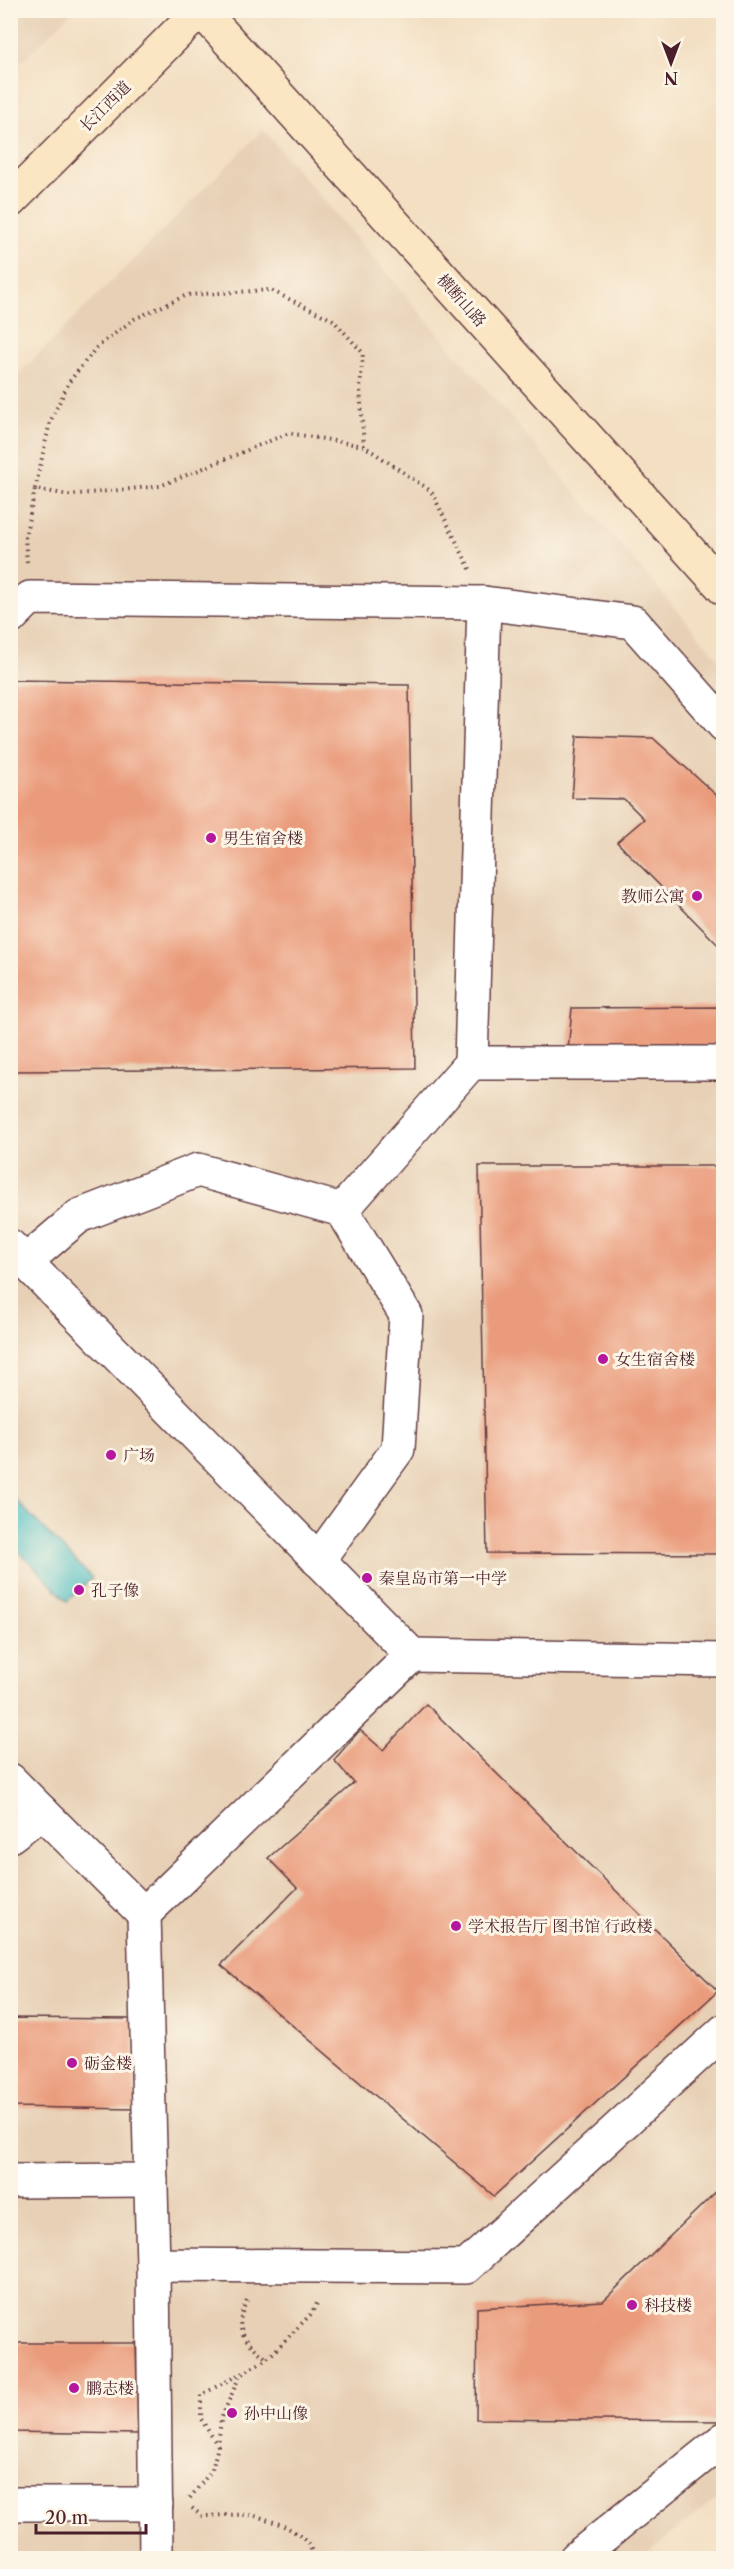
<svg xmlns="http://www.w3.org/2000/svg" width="734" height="2569" font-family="'Libre Caslon Text','Noto Serif SC',serif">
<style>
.built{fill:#e7d0b5}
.water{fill:#4ebdc3;stroke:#4c6e77;stroke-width:1.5}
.building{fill:#ea9b7b}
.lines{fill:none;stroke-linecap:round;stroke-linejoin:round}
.minor-casing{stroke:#633c42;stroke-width:36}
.secondary-casing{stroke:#633c42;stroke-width:36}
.path{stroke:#633c42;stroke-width:4;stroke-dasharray:1.5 4.5;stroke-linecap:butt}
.minor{stroke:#fff;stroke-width:33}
.secondary{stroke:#fbe6c4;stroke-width:33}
.poi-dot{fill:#b5179e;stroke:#fcf5e5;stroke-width:2}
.labels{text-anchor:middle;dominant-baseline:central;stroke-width:6;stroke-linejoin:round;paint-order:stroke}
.street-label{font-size:16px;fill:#4a1f2b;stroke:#fcf5e5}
.poi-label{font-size:16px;fill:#4a1f2b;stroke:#fcf5e5;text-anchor:start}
</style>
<rect width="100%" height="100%" fill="#fcf5e5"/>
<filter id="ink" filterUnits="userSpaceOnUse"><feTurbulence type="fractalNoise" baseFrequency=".0167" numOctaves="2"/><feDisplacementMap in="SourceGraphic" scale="12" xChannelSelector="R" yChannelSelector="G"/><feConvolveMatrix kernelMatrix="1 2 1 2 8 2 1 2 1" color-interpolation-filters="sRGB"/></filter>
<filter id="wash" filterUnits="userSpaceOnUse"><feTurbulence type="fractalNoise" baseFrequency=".008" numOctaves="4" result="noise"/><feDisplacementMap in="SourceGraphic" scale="24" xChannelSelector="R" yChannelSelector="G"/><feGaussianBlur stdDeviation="1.35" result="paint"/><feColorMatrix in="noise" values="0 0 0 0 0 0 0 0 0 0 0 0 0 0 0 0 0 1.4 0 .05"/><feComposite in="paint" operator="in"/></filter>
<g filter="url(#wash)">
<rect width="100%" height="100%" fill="#f3dfc2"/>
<g class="built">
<path d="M11 10H73V11L11 72Z"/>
<path d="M263 130 723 664V2493L641 2558H11V382Z"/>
</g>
<path class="water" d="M11 1495 92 1578 67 1601 11 1543Z"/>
<g id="blocks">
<g class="building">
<path d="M10 680 409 685 415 1068 12 1071Z"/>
<path d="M577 736 653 738 724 802V951L617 842 644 819 624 799 572 798Z"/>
<path d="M724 1007V1046L568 1051 572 1008Z"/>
<path d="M479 1166H724V1554L487 1553Z"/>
<path d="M426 1704 718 1991 494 2196 221 1965 297 1888 268 1858 354 1783 334 1760 360 1730 383 1750Z"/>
<path d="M10 2018 133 2019 135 2109 10 2107Z"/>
<path d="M724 2184V2418L720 2421 476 2419 477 2308 603 2301Z"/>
<path d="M10 2343H136L138 2434 10 2432Z"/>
</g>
</g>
</g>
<g filter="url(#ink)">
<use href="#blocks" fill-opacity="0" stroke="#633c42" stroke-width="1.5"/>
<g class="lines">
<g class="minor-casing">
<g id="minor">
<path d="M10 618 30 598 484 603 633 622 724 725"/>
<path d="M471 1063H724"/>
<path d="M342 1210 471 1063 484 603"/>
<path d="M10 1246 412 1655 144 1914 10 1780"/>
<path d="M26 1261 79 1216 198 1170 342 1210 406 1315 398 1449 318 1560"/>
<path d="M412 1655 724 1660"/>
<path d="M10 1836 42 1812"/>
<path d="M144 1914 153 2265 466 2267 724 2031"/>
<path d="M10 2181 151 2180"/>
<path d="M153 2265 156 2558"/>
<path d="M10 2504H156"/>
<path d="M576 2558 724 2439"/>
</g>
</g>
<g class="secondary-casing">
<g id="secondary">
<path d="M201 10 724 589"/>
<path d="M10 201 200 10"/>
</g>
</g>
<g class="path">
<path d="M35 489 50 422 69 382 96 348 134 319 187 295 270 290 333 320 363 353 360 388 364 446"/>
<path d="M27 562 25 538 35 489 69 495 160 486 289 433 364 446 431 491 470 569"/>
<path d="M247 2300C232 2331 244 2339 267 2359"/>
<path d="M218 2446 201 2419V2395L238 2375"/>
<path d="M190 2498 212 2470 218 2446 221 2419 240 2375 267 2359 310 2315 318 2302"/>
<path d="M192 2508 202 2516C219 2516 239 2513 255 2516 275 2521 312 2534 313 2558"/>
</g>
<use href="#minor" class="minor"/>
<use href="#secondary" class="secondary"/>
</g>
</g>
<g class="poi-dot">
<circle cx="211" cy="838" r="6"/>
<circle cx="697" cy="896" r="6"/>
<circle cx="603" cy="1359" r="6"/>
<circle cx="111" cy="1455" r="6"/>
<circle cx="367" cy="1578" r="6"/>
<circle cx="79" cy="1590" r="6"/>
<circle cx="456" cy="1926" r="6"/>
<circle cx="72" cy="2063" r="6"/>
<circle cx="632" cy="2305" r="6"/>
<circle cx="74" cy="2388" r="6"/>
<circle cx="232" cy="2413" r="6"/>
</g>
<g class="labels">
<g class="street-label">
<text transform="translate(105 106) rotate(-45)">长江西道</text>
<text transform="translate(462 300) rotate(48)">横断山路</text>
</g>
<g class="poi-label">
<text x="223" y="838">男生宿舍楼</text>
<text x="685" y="896" text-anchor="end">教师公寓</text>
<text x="615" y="1359">女生宿舍楼</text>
<text x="123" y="1455">广场</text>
<text x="379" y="1578">秦皇岛市第一中学</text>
<text x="91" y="1590">孔子像</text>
<text x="468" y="1926">学术报告厅 图书馆 行政楼</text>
<text x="84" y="2063">砺金楼</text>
<text x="644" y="2305">科技楼</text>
<text x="86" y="2388">鹏志楼</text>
<text x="244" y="2413">孙中山像</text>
</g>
</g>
<rect width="734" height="2569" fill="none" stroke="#fcf5e5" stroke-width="36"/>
<g transform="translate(671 63) rotate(180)" stroke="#fcf5e5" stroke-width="4.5" paint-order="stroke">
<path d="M0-4.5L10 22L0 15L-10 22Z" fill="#4a1f2b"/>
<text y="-9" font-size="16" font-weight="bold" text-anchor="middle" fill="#4a1f2b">N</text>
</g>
<path d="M36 2524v9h110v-9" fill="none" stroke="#4a1f2b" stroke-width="3"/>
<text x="45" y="2524" font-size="18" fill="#4a1f2b" stroke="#fcf5e5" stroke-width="4.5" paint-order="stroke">20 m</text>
</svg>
